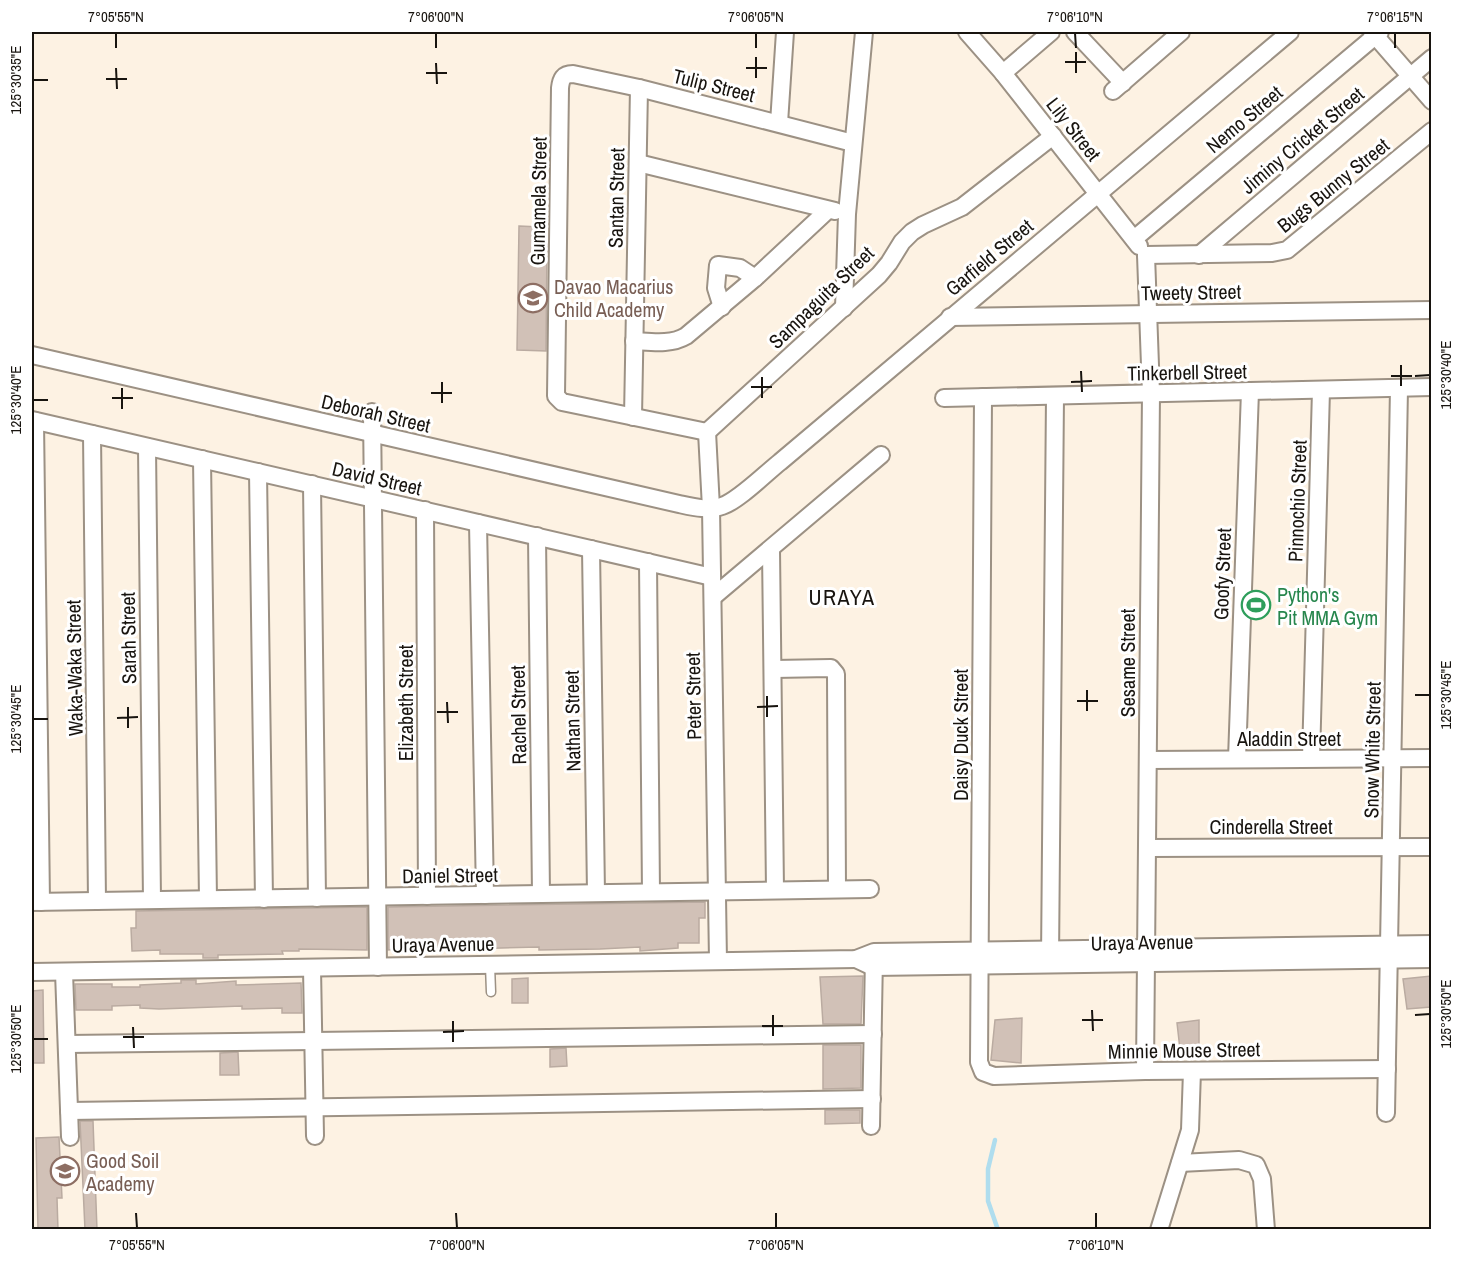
<svg xmlns="http://www.w3.org/2000/svg" width="1463" height="1261" font-family="'Archivo Narrow',sans-serif">
<style>
.lines{fill:none;stroke-linecap:round;stroke-linejoin:round}
.stream{stroke:#afddee;stroke-width:4.5}
.building{fill:#d1c1b7;stroke:#baaba1;stroke-width:1.5}
.lane-casing{stroke:#9c9184;stroke-width:11}
.street-casing{stroke:#9c9184;stroke-width:20}
.lane{stroke:#fff;stroke-width:8}
.street{stroke:#fff;stroke-width:16}
.ticks{fill:none;stroke:#18140f;stroke-width:2}
.labels{text-anchor:middle;dominant-baseline:central;stroke-width:6;stroke-linejoin:round;paint-order:stroke}
.street-label{font-size:20px;fill:#18140f;stroke:#fff}
.education-label{font-size:20px;fill:#785e54;stroke:#fff;text-anchor:start}
.leisure-label{font-size:20px;fill:#27864d;stroke:#fff;text-anchor:start}
.quarter-label{font-size:22px;letter-spacing:1.5px;fill:#18140f;stroke:#fff}
.neatline{fill:none;stroke:#18140f;stroke-width:2}
.ticks-label{font-size:15px;text-anchor:middle;fill:#18140f}
</style>
<rect width="100%" height="100%" fill="#fdf2e3"/>
<g class="lines">
<path class="stream" d="M995 1140 988 1169V1201L998 1230"/>
</g>
<g class="building">
<path d="M519 226 540 227V244H547L546 351 517 350Z"/>
<path d="M705 902V918H699V943H678V948L640 951V947L600 949 539 950V947L431 950 430 947 388 950V907Z"/>
<path d="M367 907V950L299 949V951H282L283 954 218 955V958H203V954H160V950L132 951 131 928H136V911Z"/>
<path d="M863 976 861 1024H823L820 977Z"/>
<path d="M1431 976V1007L1407 1009 1403 979Z"/>
<path d="M528 978V1003H512V979Z"/>
<path d="M181 980H196V984L236 981V985L301 983 302 1013H282V1008L242 1009V1006L159 1009 140 1008V1005L112 1006V1010H76L75 984H112V987H140V985L181 983Z"/>
<path d="M43 990 44 1063H32V991Z"/>
<path d="M1022 1018 1021 1063 991 1060 995 1020Z"/>
<path d="M1199 1020V1059L1181 1058 1177 1023Z"/>
<path d="M823 1045H861V1088L823 1089Z"/>
<path d="M566 1048 567 1066 550 1067V1049Z"/>
<path d="M238 1052 239 1075H220V1053Z"/>
<path d="M825 1110H860V1123L825 1124Z"/>
<path d="M80 1121H93L97 1230H85Z"/>
<path d="M59 1137 62 1198H57L58 1230H38L36 1138Z"/>
</g>
<g class="lines">
<g class="lane-casing">
<path id="lane" d="M490 965 491 992"/>
</g>
<g class="street-casing">
<g id="street">
<path d="M967 32 1003 73 1139 246"/>
<path d="M1075 32 1123 83"/>
<path d="M1372 32 1432 101"/>
<path d="M1003 73 1051 32"/>
<path d="M1113 91 1181 32"/>
<path d="M779 123 785 32"/>
<path d="M638 163 835 211"/>
<path d="M1134 239 1380 32"/>
<path d="M1146 255 1272 253 1287 250 1432 131"/>
<path d="M1199 255 1432 58"/>
<path d="M722 307 716 288 718 265 740 268 755 278"/>
<path d="M844 308 847 214 864 32"/>
<path d="M950 317 1432 310"/>
<path d="M634 341C652 342 671 345 686 336L755 278 828 210"/>
<path d="M32 355 679 504C693 507 709 511 722 506 738 501 766 473 780 462L1290 32"/>
<path d="M983 397 979 1062 983 1072 994 1076 1145 1071 1387 1069"/>
<path d="M944 398 1432 387"/>
<path d="M372 412 378 967"/>
<path d="M633 417 639 88"/>
<path d="M32 420 712 577"/>
<path d="M35 421 41 902"/>
<path d="M707 432 562 402 556 396 560 88C561 79 563 74 573 74L639 88 853 143"/>
<path d="M707 432 711 508 718 961"/>
<path d="M707 432 879 275 889 263 902 242 912 232 923 225 962 207 1053 136"/>
<path d="M92 434 97 901"/>
<path d="M147 447 152 900"/>
<path d="M202 459 208 899"/>
<path d="M258 472 264 899"/>
<path d="M312 484 317 898"/>
<path d="M425 510 427 896"/>
<path d="M478 523 485 895"/>
<path d="M537 536 541 894"/>
<path d="M591 549 596 893"/>
<path d="M771 550 775 890"/>
<path d="M648 562 651 892"/>
<path d="M713 597 881 455"/>
<path d="M774 669 831 668 836 674 837 889"/>
<path d="M1311 758 1321 390"/>
<path d="M1237 759 1250 391"/>
<path d="M1148 760 1432 758"/>
<path d="M1147 848 1432 847"/>
<path d="M32 902 870 889"/>
<path d="M856 959 873 967 1432 959"/>
<path d="M1050 959 1055 396"/>
<path d="M312 968 315 1136"/>
<path d="M32 972 856 959 874 952 1432 944"/>
<path d="M64 972 70 1137"/>
<path d="M67 1044 873 1034"/>
<path d="M1145 1071 1151 393 1146 255"/>
<path d="M69 1111 872 1099"/>
<path d="M1386 1113 1399 388"/>
<path d="M871 1126 874 956"/>
<path d="M1180 1163 1239 1160 1256 1165 1262 1179 1266 1230"/>
<path d="M1159 1230 1190 1130 1192 1071"/>
</g>
</g>
<use href="#lane" class="lane"/>
<use href="#street" class="street"/>
</g>
<path class="ticks" d="M116 33V48M436 33V48M756 33V48M1075 33 1076 48M1395 33V48M1076 52V73M756 57V78M1065 62H1086M436 63 437 84M116 68 117 89M746 68H767M426 73H447M106 79H127M33 80H48M1401 365V386M1081 371 1082 392M1391 376H1412M1415 376 1430 375M762 377V398M442 382V403M1071 382 1092 381M751 387H772M122 388V409M431 393H452M112 398H133M33 400H48M1087 690V711M1415 695H1430M767 696V717M1077 701H1098M447 702 448 723M128 707V728M757 707 778 706M437 712H458M117 718 138 717M33 719H48M1092 1010 1093 1031M773 1015V1036M1415 1015 1430 1014M1082 1020H1103M453 1021V1042M762 1026H783M133 1027 134 1048M443 1032 464 1031M123 1037H144M33 1039H48M136 1213 137 1228M456 1213 457 1228M776 1213V1228M1096 1213V1228"/>
<defs>
<g id="school-ring" transform="scale(1.5)"><circle r="9.5" fill="#fff" stroke="#8d6e63" stroke-width="1.5"/><path d="M0-5L7-2L0 1L-7-2ZM-4 1L0 2.5L4 1V4Q0 6-4 4Z" fill="#8d6e63"/></g>
<g id="stadium-ring" transform="scale(1.5)"><circle r="9.5" fill="#fff" stroke="#2e9e5b" stroke-width="1.5"/><path d="M0-5a6.5 5 0 1 0 0 10a6.5 5 0 1 0 0-10ZM-3.5-1.8h7v3.6h-7Z" fill="#2e9e5b"/></g>
</defs>
<g fill-rule="evenodd">
<use href="#school-ring" x="533" y="298"/>
<use href="#stadium-ring" x="1256" y="605"/>
<use href="#school-ring" x="65" y="1171"/>
</g>
<g class="labels">
<g class="street-label">
<text transform="translate(714 85) rotate(14)">Tulip Street</text>
<text transform="translate(1244 119) rotate(-40)">Nemo Street</text>
<text transform="translate(1074 129) rotate(52)">Lily Street</text>
<text transform="translate(1302 140) rotate(-40)">Jiminy Cricket Street</text>
<text transform="translate(1333 185) rotate(-39)">Bugs Bunny Street</text>
<text transform="translate(616 198) rotate(-89)">Santan Street</text>
<text transform="translate(538 201) rotate(-89)">Gumamela Street</text>
<text transform="translate(989 257) rotate(-40)">Garfield Street</text>
<text transform="translate(1191 292) rotate(-1)">Tweety Street</text>
<text transform="translate(821 297) rotate(-44)">Sampaguita Street</text>
<text transform="translate(1187 372) rotate(-1)">Tinkerbell Street</text>
<text transform="translate(376 413) rotate(13)">Deborah Street</text>
<text transform="translate(377 478) rotate(13)">David Street</text>
<text transform="translate(1297 501) rotate(-88)">Pinnochio Street</text>
<text transform="translate(1222 574) rotate(-88)">Goofy Street</text>
<text transform="translate(128 638) rotate(-91)">Sarah Street</text>
<text transform="translate(1127 663) rotate(-90)">Sesame Street</text>
<text transform="translate(74 668) rotate(-91)">Waka-Waka Street</text>
<text transform="translate(693 696) rotate(-91)">Peter Street</text>
<text transform="translate(405 703) rotate(-90)">Elizabeth Street</text>
<text transform="translate(518 715) rotate(-91)">Rachel Street</text>
<text transform="translate(572 721) rotate(-91)">Nathan Street</text>
<text transform="translate(960 735) rotate(-90)">Daisy Duck Street</text>
<text x="1289" y="738">Aladdin Street</text>
<text transform="translate(1372 750) rotate(-89)">Snow White Street</text>
<text x="1271" y="826">Cinderella Street</text>
<text transform="translate(450 875) rotate(-1)">Daniel Street</text>
<text transform="translate(1142 942) rotate(-1)">Uraya Avenue</text>
<text transform="translate(443 944) rotate(-1)">Uraya Avenue</text>
<text transform="translate(1184 1050) rotate(-1)">Minnie Mouse Street</text>
</g>
<g class="education-label">
<text x="554" y="286">Davao Macarius<tspan x="554" dy="23">Child Academy</tspan></text>
<text x="86" y="1160">Good Soil<tspan x="86" dy="23">Academy</tspan></text>
</g>
<g class="leisure-label">
<text x="1277" y="594">Python's<tspan x="1277" dy="23">Pit MMA Gym</tspan></text>
</g>
<g class="quarter-label">
<text x="842" y="597">URAYA</text>
</g>
</g>
<rect width="1463" height="1261" fill="none" stroke="#ffffff" stroke-width="66"/>
<rect x="33" y="33" width="1397" height="1195" class="neatline"/>
<g class="ticks-label">
<text x="116" y="22">7°05'55"N</text>
<text x="436" y="22">7°06'00"N</text>
<text x="756" y="22">7°06'05"N</text>
<text x="1075" y="22">7°06'10"N</text>
<text x="1395" y="22">7°06'15"N</text>
<text transform="translate(16 80) rotate(-90)" y="5">125°30'35"E</text>
<text transform="translate(1446 375) rotate(-90)" y="5">125°30'40"E</text>
<text transform="translate(16 400) rotate(-90)" y="5">125°30'40"E</text>
<text transform="translate(1446 695) rotate(-90)" y="5">125°30'45"E</text>
<text transform="translate(16 719) rotate(-90)" y="5">125°30'45"E</text>
<text transform="translate(1446 1014) rotate(-90)" y="5">125°30'50"E</text>
<text transform="translate(16 1039) rotate(-90)" y="5">125°30'50"E</text>
<text x="137" y="1250">7°05'55"N</text>
<text x="457" y="1250">7°06'00"N</text>
<text x="776" y="1250">7°06'05"N</text>
<text x="1096" y="1250">7°06'10"N</text>
</g>
</svg>
